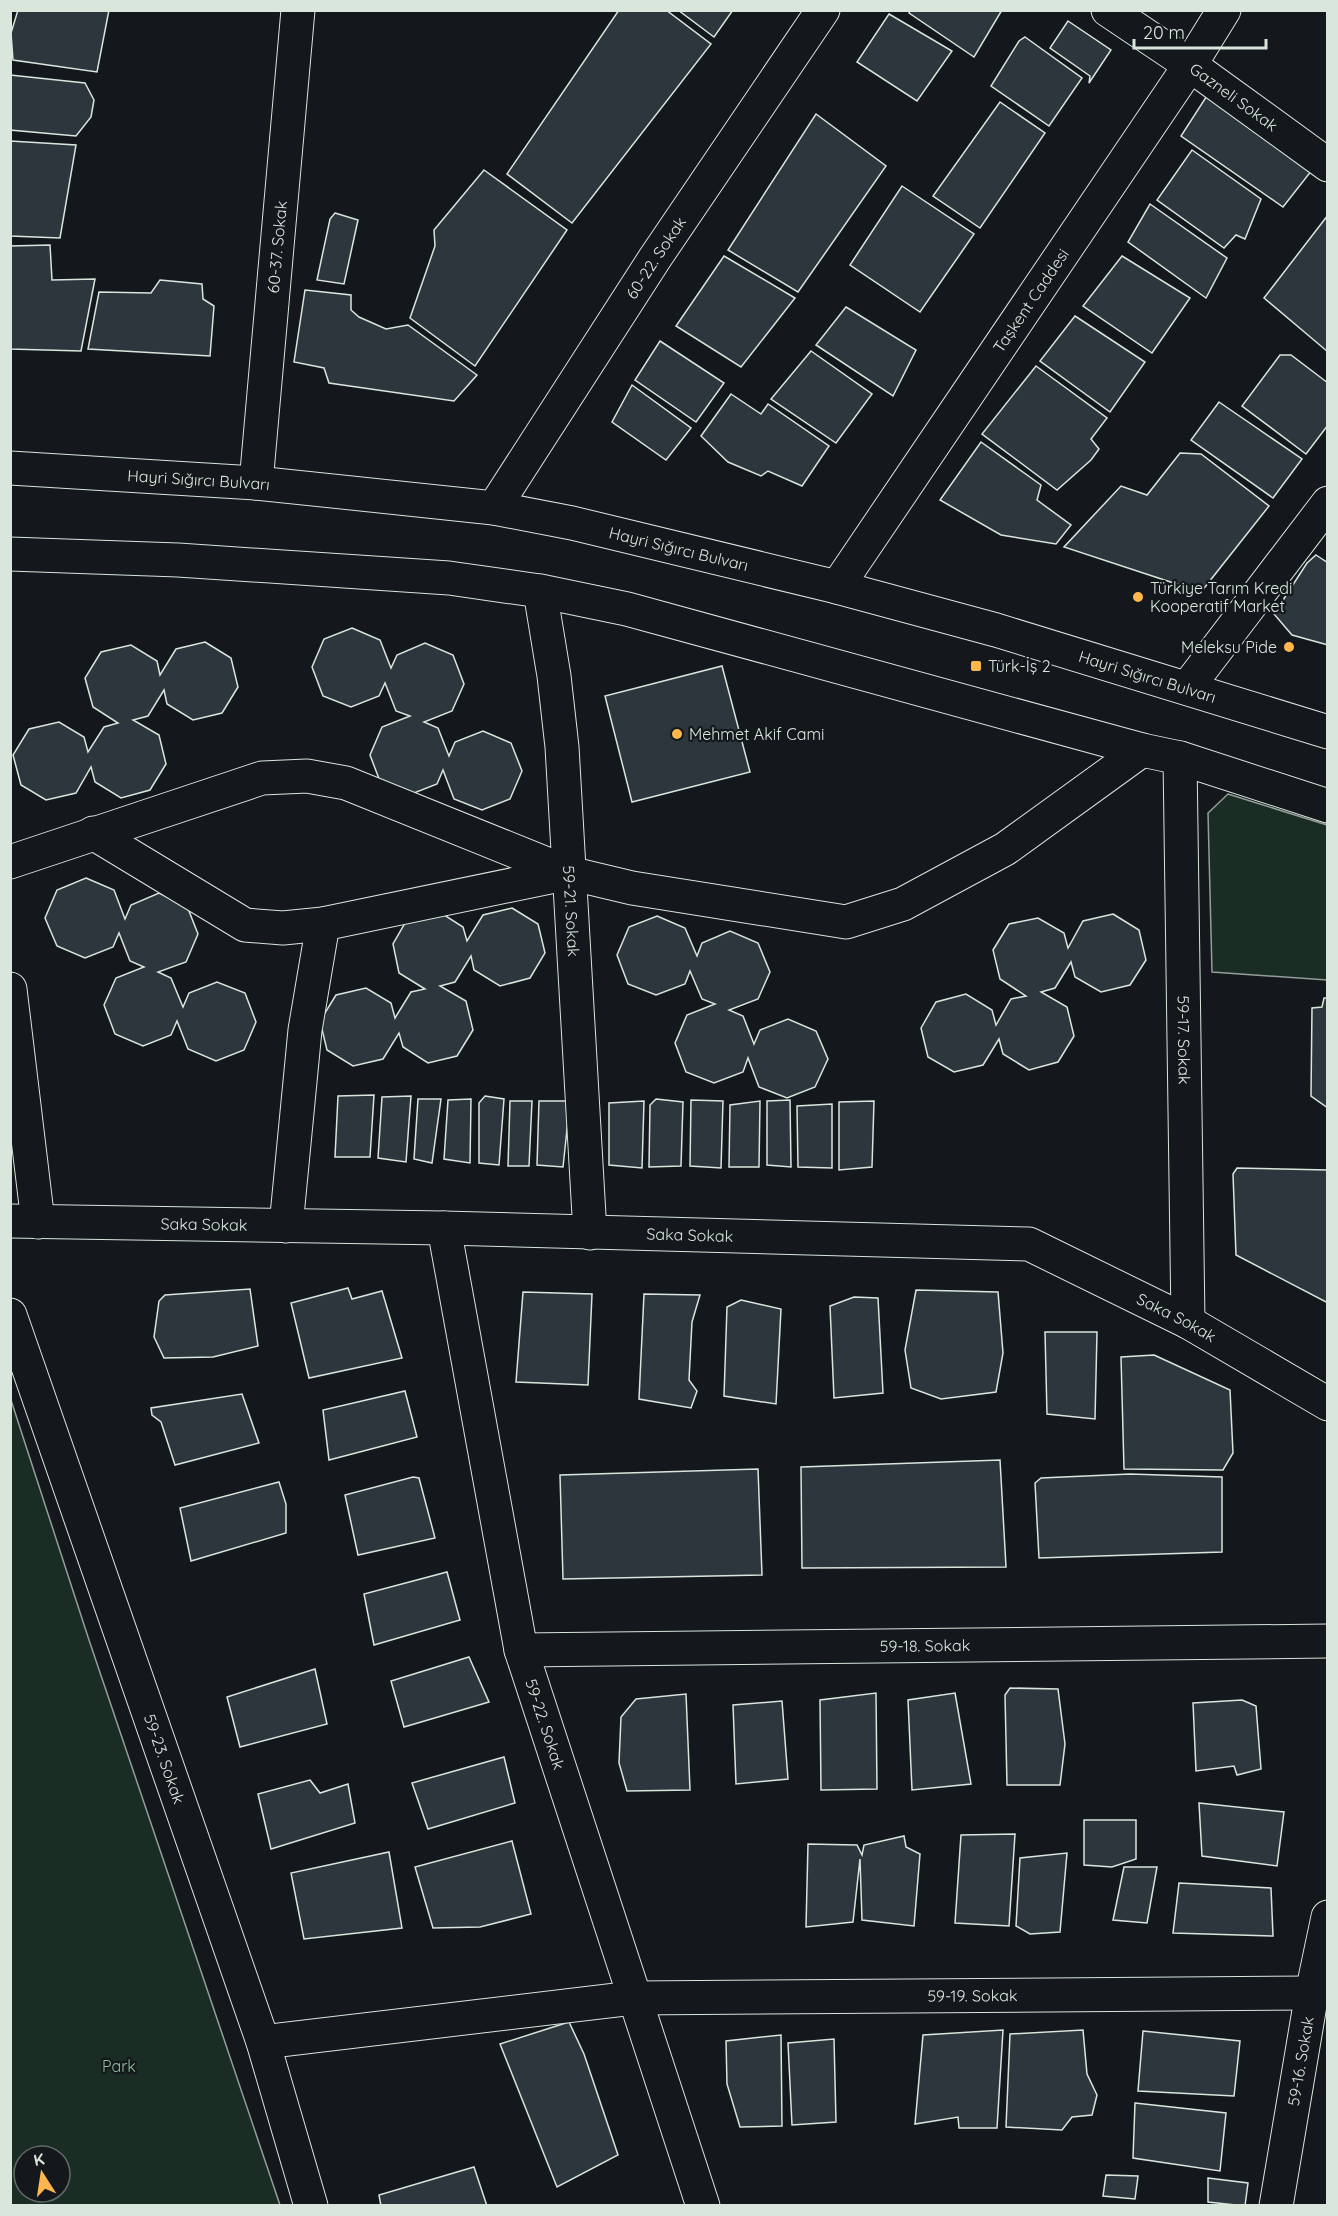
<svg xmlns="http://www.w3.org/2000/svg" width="1338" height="2216" font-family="Quicksand,sans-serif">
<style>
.green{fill:#1a2d24;stroke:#939e99;stroke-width:1.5;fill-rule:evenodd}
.building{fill:#2c363c;stroke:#d8e6dc;stroke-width:1.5}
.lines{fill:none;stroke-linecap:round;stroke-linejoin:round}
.minor-casing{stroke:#d8e6dc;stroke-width:35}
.minor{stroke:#14181c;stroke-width:33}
.poi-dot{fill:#ffb74d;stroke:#14181c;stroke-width:2}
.labels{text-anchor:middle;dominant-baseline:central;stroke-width:4.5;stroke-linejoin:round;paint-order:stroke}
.street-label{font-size:16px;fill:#d8e6dc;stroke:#14181c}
.poi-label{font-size:16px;fill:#d8e6dc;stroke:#14181c;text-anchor:start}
.park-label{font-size:16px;fill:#8ac095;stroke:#14181c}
</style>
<rect width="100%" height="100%" fill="#14181c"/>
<g class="green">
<path d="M1228 794 1327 825V980L1212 972 1208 813Z"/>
<path d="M10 1397 89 1640 280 2205H11ZM24 2156H60V2192H24Z"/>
</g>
<g class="building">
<path d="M18 10H109L97 72 13 60 11 33Z"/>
<path d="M619 10H666L711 44 572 223 507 174Z"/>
<path d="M678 10H733L714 37Z"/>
<path d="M910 10H1002L974 57 909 13Z"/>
<path d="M889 14 952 51 917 101 857 62Z"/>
<path d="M1068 21 1111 50 1089 83 1090 76 1050 48Z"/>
<path d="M1025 37 1082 78 1049 126 991 86 1019 41Z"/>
<path d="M10 75 85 83 94 100 91 117 76 136 10 130Z"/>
<path d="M1210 91 1316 165 1283 207 1181 136Z"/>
<path d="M1000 102 1045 133 980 228 933 196Z"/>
<path d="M816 114 886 166 798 292 728 250Z"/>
<path d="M10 141 76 145 60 238 10 236Z"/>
<path d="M1192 150 1261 199 1245 239 1236 235 1224 248 1157 200Z"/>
<path d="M484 170 567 230 475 366 410 318 435 246 434 230Z"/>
<path d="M902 186 974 234 920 312 850 265Z"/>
<path d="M1150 204 1227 258 1206 298 1128 242Z"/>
<path d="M335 213 358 220 344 284 317 280 330 219Z"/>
<path d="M1328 215V352L1264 298Z"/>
<path d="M50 245 52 280 95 279 81 351 10 349V246Z"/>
<path d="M724 256 795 298 741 367 676 326Z"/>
<path d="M1122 256 1190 298 1152 353 1083 306Z"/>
<path d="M160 280 202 284 203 299 214 306 210 356 88 349 99 292 151 293Z"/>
<path d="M305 290 351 295V310L359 317 386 329 408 325 477 375 454 401 329 383 324 368 294 362Z"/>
<path d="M846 307 916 350 893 396 816 345Z"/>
<path d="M1075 316 1145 362 1110 412 1040 361Z"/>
<path d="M660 341 724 383 696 422 635 380Z"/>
<path d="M811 351 872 394 836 443 771 399Z"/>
<path d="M1280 355H1291L1328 383V425L1306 454 1242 406Z"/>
<path d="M1036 366 1107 418 1091 439 1099 449 1091 460 1057 490 982 434Z"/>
<path d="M632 385 691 428 666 460 612 422Z"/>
<path d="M731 394 761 414 768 404 829 446 802 486 768 471 761 476 728 462 701 436Z"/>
<path d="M1219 402 1302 459 1273 498 1191 440Z"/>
<path d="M981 442 1041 485 1037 500 1071 525 1056 544 1001 535 940 500Z"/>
<path d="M1180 453 1201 454 1269 506 1201 592 1064 547 1121 486 1147 495Z"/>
<path d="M1316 555 1328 563V645L1292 635 1274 614 1307 563Z"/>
<path d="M352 628 380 640 391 668 397 655 425 643 453 655 464 684 452 711 424 722 438 728 449 756 455 742 483 731 511 743 522 771 510 799 482 810 454 799 443 770 437 784 409 795 381 784 370 755 382 727 410 716 396 711 385 683 379 696 351 707 323 696 312 667 324 639Z"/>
<path d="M205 642 231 658 238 687 222 713 193 720 167 704 164 690 148 716 133 720 159 735 166 764 150 790 121 798 95 782 91 767 76 793 46 800 21 785 13 755 29 729 59 722 84 737 88 752 104 727 118 723 93 707 85 678 101 652 131 645 157 661 160 675 176 649Z"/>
<path d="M722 666 750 772 632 802 605 696Z"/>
<path d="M86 878 114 890 125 919 131 905 159 893 187 906 198 934 186 962 158 972 171 978 183 1007 189 993 217 982 245 993 256 1022 244 1050 216 1061 188 1049 177 1021 171 1035 143 1046 115 1034 104 1005 116 978 144 967 130 961 119 933 113 947 85 958 57 946 45 918 57 890Z"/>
<path d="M512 908 538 924 545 953 530 978 500 986 474 970 471 956 455 982 440 986 466 1001 473 1030 457 1056 428 1063 403 1047 399 1033 383 1059 353 1066 327 1050 320 1021 336 995 366 988 391 1003 395 1018 411 992 425 989 399 973 393 944 408 918 438 911 463 927 467 941 483 915Z"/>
<path d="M1113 914 1139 930 1146 960 1130 985 1101 992 1075 977 1071 962 1055 988 1041 992 1067 1007 1074 1036 1058 1062 1029 1070 1003 1054 999 1039 983 1065 954 1072 928 1057 921 1028 936 1002 966 994 992 1010 996 1025 1011 999 1026 996 1000 979 993 950 1009 924 1038 918 1064 933 1068 948 1083 921Z"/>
<path d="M657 916 685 928 697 956 702 943 730 931 758 943 770 972 758 999 729 1010 743 1016 754 1044 760 1030 788 1019 816 1031 828 1059 815 1087 787 1098 759 1087 748 1058 743 1072 714 1083 686 1072 675 1043 687 1015 715 1004 702 999 690 971 685 984 656 995 628 984 617 955 629 927Z"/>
<path d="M1324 998H1328V1108L1311 1096 1312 1008 1322 1007Z"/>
<path d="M374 1095 370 1157H335L338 1096Z"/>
<path d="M411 1096 406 1162 378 1158 382 1097Z"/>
<path d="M485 1096 504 1099 499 1165 479 1163V1103Z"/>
<path d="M418 1099H441L432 1163 414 1159Z"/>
<path d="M471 1099 470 1163 444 1159 448 1100Z"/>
<path d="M656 1099 683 1102 681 1166 649 1167 650 1105Z"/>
<path d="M691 1100 723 1101 721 1168 690 1166Z"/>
<path d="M790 1100 791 1167 767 1165V1101Z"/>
<path d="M510 1101H532L529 1166H508Z"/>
<path d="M539 1101H570L563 1167 537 1165Z"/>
<path d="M644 1101 642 1168 609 1165V1103Z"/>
<path d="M760 1101 759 1167H729L730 1105Z"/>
<path d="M874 1101 872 1167 839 1170V1102Z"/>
<path d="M832 1104V1168L798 1167 797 1106Z"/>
<path d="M1237 1168 1328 1170V1303L1236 1255 1233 1174Z"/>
<path d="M348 1288 352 1299 382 1291 402 1358 309 1378 291 1303Z"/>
<path d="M250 1289 258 1346 213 1357 164 1358 154 1337 159 1301 165 1295Z"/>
<path d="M916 1290 998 1292 1003 1353 996 1392 941 1399 911 1388 905 1350Z"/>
<path d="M523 1292 592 1294 588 1385 516 1382Z"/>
<path d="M644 1294 700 1295 692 1322 689 1380 697 1391 691 1408 639 1399Z"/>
<path d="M854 1297 878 1298 883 1393 834 1398 830 1306Z"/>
<path d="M741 1300 781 1309 776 1404 724 1396 727 1307Z"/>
<path d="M1045 1332H1097L1095 1419 1047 1414Z"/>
<path d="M1154 1355 1230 1390 1233 1453 1223 1470 1124 1469 1121 1357Z"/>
<path d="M405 1391 417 1437 329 1460 323 1410Z"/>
<path d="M242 1394 259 1443 175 1465 161 1422 152 1415 151 1408Z"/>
<path d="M1000 1460 1006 1567 802 1568 801 1467Z"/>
<path d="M758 1469 762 1575 563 1579 560 1475Z"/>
<path d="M1130 1474 1222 1477V1552L1039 1558 1035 1483 1041 1478Z"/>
<path d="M413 1477 419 1478 435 1538 358 1555 345 1495Z"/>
<path d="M279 1482 286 1504V1533L191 1561 180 1508Z"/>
<path d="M447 1572 460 1620 374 1645 364 1594Z"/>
<path d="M469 1657 489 1702 404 1727 391 1681Z"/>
<path d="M315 1669 327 1724 240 1747 227 1697Z"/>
<path d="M1010 1688 1058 1689 1065 1744 1060 1785H1007L1005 1695Z"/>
<path d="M876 1693 877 1789 821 1790 820 1700Z"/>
<path d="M955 1693 971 1784 912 1790 908 1700Z"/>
<path d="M686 1694 690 1790 627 1791 619 1763 621 1717 636 1699Z"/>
<path d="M1242 1700 1256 1706 1261 1769 1237 1775 1234 1766 1196 1771 1193 1703Z"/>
<path d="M782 1701 788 1779 736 1784 733 1705Z"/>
<path d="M504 1757 515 1803 428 1829 412 1783Z"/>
<path d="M310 1780 320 1793 348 1784 355 1823 271 1849 258 1794Z"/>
<path d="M1199 1803 1284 1812 1277 1866 1202 1856Z"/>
<path d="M1084 1820H1136V1859L1112 1867 1084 1865Z"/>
<path d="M1015 1834 1009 1926 955 1923 961 1835Z"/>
<path d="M904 1836 906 1847 920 1854 914 1926 862 1920 860 1859 853 1922 806 1927 808 1844 857 1845 862 1855 864 1845Z"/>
<path d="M512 1841 531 1914 480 1927 433 1928 415 1867Z"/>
<path d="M389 1852 402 1928 304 1939 291 1873Z"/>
<path d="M1067 1853 1060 1932 1030 1934 1016 1926 1020 1858Z"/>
<path d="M1124 1867H1157L1147 1923 1113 1920Z"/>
<path d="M1179 1883 1271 1888 1273 1936 1173 1933Z"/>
<path d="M569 2022 584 2054 618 2155 557 2187 500 2044Z"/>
<path d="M1003 2030 997 2128H959L958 2117 915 2124 923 2035Z"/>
<path d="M1083 2030 1087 2074 1097 2095 1092 2115 1072 2117 1062 2130 1006 2127 1010 2034Z"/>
<path d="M1143 2031 1240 2041 1234 2096 1138 2091Z"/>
<path d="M781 2035 782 2126 740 2127 727 2084 726 2041Z"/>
<path d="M834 2039 836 2122 792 2125 788 2043Z"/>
<path d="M1135 2103 1226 2113 1220 2171 1133 2158Z"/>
<path d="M474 2167 487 2206H381L379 2195Z"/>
<path d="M1106 2175 1138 2176 1135 2199 1103 2196Z"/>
<path d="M1208 2178 1248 2183 1245 2206 1208 2202Z"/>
</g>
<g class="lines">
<g class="minor-casing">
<g id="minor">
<path id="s1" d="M1108 10 1190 65 1328 165"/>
<path id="s2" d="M10 468 256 483 494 508 572 523 837 587 996 630 1328 732"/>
<path id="s3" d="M256 483 298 10"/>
<path id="s4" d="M494 508 655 258 823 10"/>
<path d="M10 554 178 560 449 578 540 591 627 609 1142 750 1180 758 1328 806"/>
<path id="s5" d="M837 587 1190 65 1224 10"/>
<path id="s6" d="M540 591 554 676 562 747 590 1233"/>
<path d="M1187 688 1328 503"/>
<path id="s7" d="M1180 758 1188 1322"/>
<path d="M93 833 245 925 283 928 323 924 569 873"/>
<path d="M10 862 262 778 307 776 346 783 569 873 632 888 846 922 903 904 1005 849 1142 750"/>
<path d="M10 989 38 1222"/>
<path id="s8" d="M10 1221 444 1228 1029 1244 1188 1322 1328 1404"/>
<path d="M286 1226 305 1030 323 924"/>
<path id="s9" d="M444 1228 521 1650 703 2206"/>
<path id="s10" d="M10 1315 263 2042 311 2206"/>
<path id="s11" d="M521 1650 1328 1641"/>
<path id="s12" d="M263 2042 633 1998 1312 1993"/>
<path id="s13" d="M1276 2206 1312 1993 1328 1917"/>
</g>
</g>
<use href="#minor" class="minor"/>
</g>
<g class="poi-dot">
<circle cx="1138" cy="597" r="6"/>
<circle cx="1289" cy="647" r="6"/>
<rect x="970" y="660" width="12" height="12" rx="3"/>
<circle cx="677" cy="734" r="6"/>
</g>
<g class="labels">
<g class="street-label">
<text stroke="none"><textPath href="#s1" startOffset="153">Gazneli Sokak</textPath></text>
<text stroke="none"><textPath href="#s3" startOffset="237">60-37. Sokak</textPath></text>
<text stroke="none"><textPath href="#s4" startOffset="298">60-22. Sokak</textPath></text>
<text stroke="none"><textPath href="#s5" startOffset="346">Taşkent Caddesi</textPath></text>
<text stroke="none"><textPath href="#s2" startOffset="189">Hayri Sığırcı Bulvarı</textPath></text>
<text stroke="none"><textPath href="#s2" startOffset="675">Hayri Sığırcı Bulvarı</textPath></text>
<text stroke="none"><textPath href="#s2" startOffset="1161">Hayri Sığırcı Bulvarı</textPath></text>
<text stroke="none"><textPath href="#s6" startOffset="322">59-21. Sokak</textPath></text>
<text stroke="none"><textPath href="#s7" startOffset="282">59-17. Sokak</textPath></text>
<text stroke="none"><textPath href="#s8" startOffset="194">Saka Sokak</textPath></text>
<text stroke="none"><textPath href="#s8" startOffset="680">Saka Sokak</textPath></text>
<text stroke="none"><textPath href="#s8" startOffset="1184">Saka Sokak</textPath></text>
<text stroke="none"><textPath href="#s11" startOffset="404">59-18. Sokak</textPath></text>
<text stroke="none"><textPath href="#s9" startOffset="507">59-22. Sokak</textPath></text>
<text stroke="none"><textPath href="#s10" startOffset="470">59-23. Sokak</textPath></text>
<text stroke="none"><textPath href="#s12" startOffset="712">59-19. Sokak</textPath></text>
<text stroke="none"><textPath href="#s13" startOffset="147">59-16. Sokak</textPath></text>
</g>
<g class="poi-label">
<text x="1150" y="588">Türkiye Tarım Kredi<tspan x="1150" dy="18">Kooperatif Market</tspan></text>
<text x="1277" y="647" text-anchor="end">Meleksu Pide</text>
<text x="988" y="666">Türk-İş 2</text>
<text x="689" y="734">Mehmet Akif Cami</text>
</g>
<g class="park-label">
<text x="119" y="2066">Park</text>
</g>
</g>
<rect width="1338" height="2216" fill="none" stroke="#d8e6dc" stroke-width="24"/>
<g transform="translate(42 2174) rotate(348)"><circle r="28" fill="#14181c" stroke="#626a69" stroke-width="1.5"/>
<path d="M0-4.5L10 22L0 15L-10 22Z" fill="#ffb74d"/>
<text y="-9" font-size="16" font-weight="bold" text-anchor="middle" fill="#d8e6dc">K</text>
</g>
<path d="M1134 39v9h132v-9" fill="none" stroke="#d8e6dc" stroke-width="3"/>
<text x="1143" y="39" font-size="18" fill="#d8e6dc" stroke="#14181c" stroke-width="4.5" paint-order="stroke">20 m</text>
</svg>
